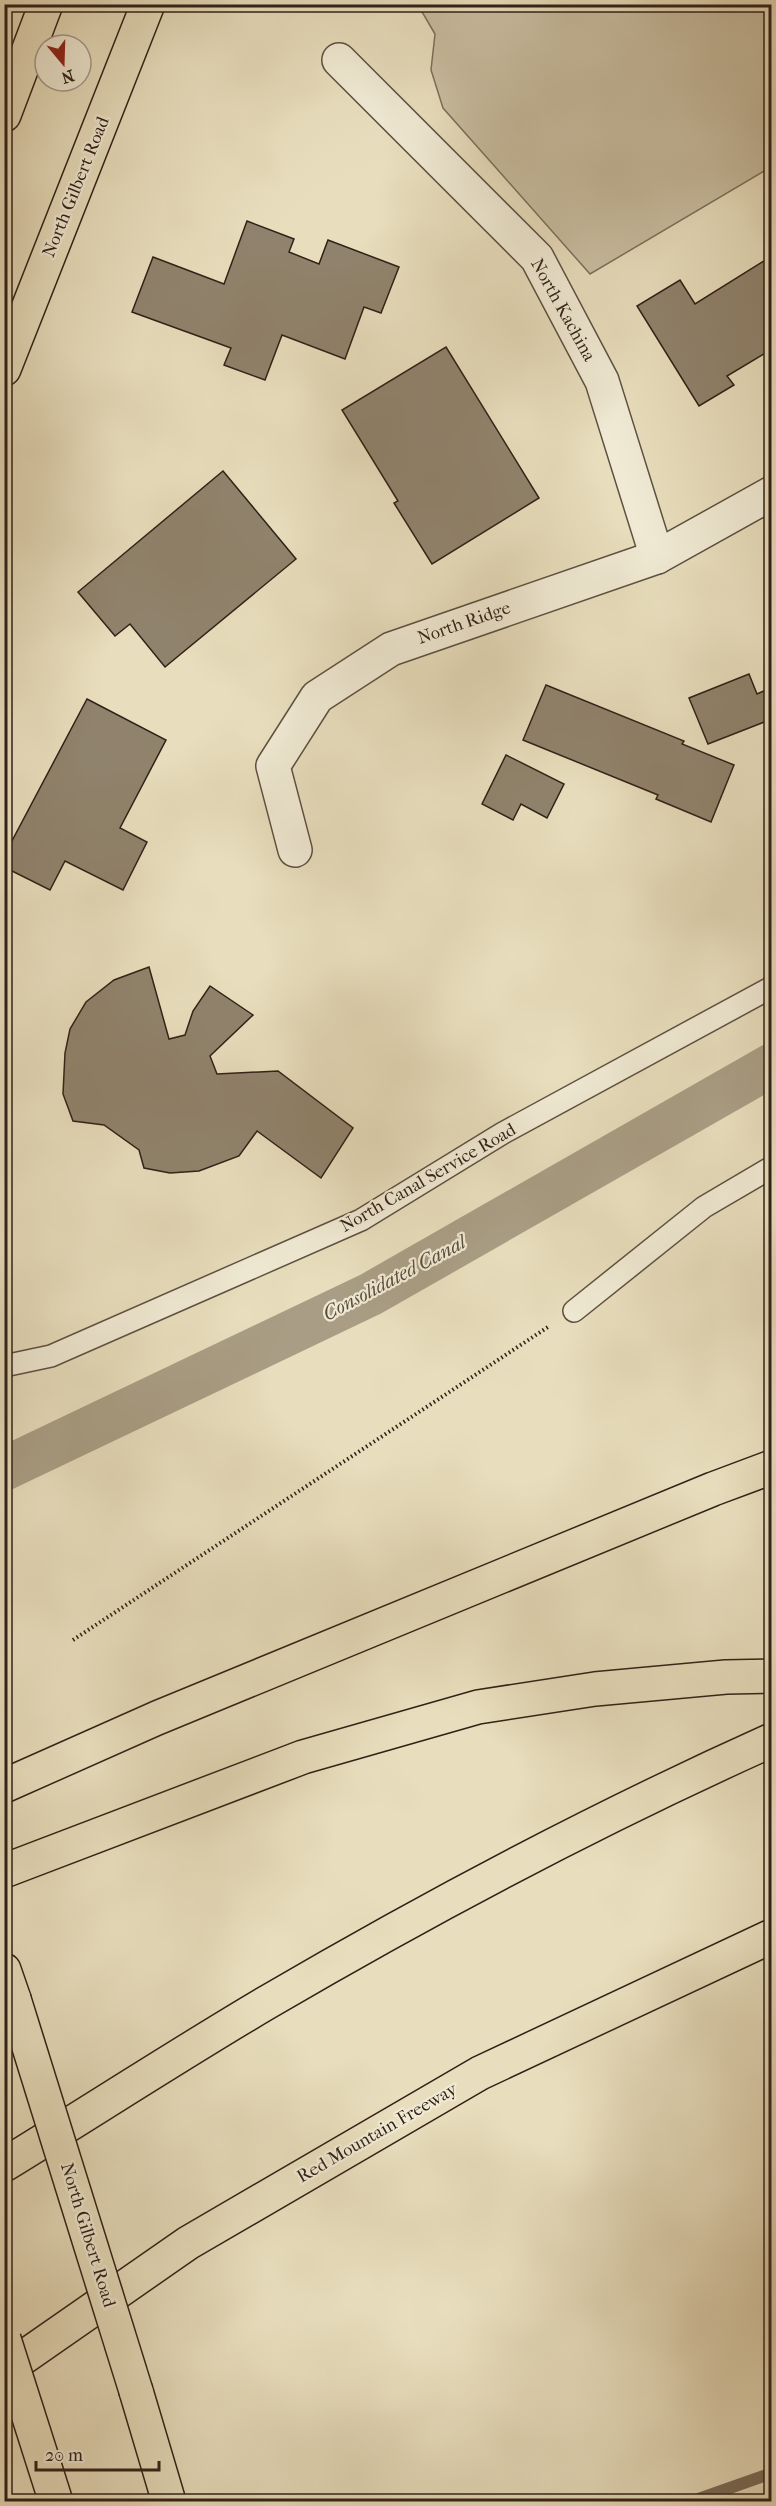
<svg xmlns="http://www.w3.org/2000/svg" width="776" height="2506" font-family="'IM FELL French Canon',serif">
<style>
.green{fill:#c9bea1;stroke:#7c705c;stroke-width:1.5}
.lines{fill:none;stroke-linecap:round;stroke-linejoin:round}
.stream{stroke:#796c59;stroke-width:12}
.canal{stroke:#a99e85;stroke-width:44}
.building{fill:#90836d;stroke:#302117;stroke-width:1.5}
.lane-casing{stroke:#5e5040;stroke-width:24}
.street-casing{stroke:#5e5040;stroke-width:36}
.primary-casing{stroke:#302117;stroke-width:36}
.highway-casing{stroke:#302117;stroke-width:36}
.path{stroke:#302117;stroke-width:4;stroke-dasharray:1.5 3;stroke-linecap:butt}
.lane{stroke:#f0ead4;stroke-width:21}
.street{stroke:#f0ead4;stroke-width:33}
.primary{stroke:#e8debd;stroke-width:33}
.highway{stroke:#e8debd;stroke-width:33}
.primary-bridge-casing{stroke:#302117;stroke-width:36;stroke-linecap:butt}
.primary-bridge{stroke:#e8debd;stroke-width:33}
.labels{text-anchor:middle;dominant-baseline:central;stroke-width:4.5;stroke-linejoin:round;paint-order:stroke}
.street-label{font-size:18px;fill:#302117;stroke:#f0ead4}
.water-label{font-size:20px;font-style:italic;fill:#5a4d3e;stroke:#f0ead4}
</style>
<rect width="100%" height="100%" fill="#e8debd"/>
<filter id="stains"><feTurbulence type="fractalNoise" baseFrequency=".00333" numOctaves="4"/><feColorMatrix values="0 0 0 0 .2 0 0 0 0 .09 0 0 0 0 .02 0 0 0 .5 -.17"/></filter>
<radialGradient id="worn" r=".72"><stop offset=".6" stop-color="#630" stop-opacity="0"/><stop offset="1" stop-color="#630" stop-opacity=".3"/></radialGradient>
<path class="green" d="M418 5H771V167L590 274 443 108 431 70 435 34Z"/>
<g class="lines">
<path class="stream" d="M690 2502 772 2473"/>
<path class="canal" d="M4 1469 371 1294 772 1065"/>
</g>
<g class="building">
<path d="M247 221 294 239 289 252 319 264 328 240 399 267 381 313 364 307 345 359 282 335 265 380 224 365 231 348 132 312 153 257 224 284Z"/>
<path d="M772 256V349L727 376 734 385 699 406 637 306 680 280 695 304Z"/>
<path d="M446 347 539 498 432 564 394 503 398 501 342 410Z"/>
<path d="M223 471 296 559 165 667 130 624 115 636 78 592Z"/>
<path d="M749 674 757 694 768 689 772 698V719L708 744 689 698Z"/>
<path d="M546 685 684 741 682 744 734 765 711 822 656 799 658 795 523 740Z"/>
<path d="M87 699 166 740 120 828 147 842 123 890 65 861 50 890 4 867V856Z"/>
<path d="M506 755 564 784 547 818 521 804 513 820 482 804Z"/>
<path d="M149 967 169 1039 185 1035 193 1011 210 986 253 1015 210 1056 217 1074 278 1071 353 1128 321 1178 257 1131 239 1156 199 1171 170 1173 144 1168 139 1150 104 1125 73 1121 63 1094 65 1053 70 1029 86 1002 114 980Z"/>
</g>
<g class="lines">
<g class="lane-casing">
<g id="lane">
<path d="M574 1311 704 1207 772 1167"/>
<path d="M4 1366 51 1356 361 1220 503 1133 772 987"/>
</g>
</g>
<g class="street-casing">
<g id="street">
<path d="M339 60 537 258 602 381 657 557"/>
<path d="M295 850 273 766 317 697 391 649 657 557 772 493"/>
</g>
</g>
<g class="primary-casing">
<g id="primary">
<path d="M4 115 46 4"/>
<path d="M4 369 148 4"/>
<path d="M4 1970 14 1999"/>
<path d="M136 2391 169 2502"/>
</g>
</g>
<g class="highway-casing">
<g id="highway">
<path d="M4 1786 157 1718 713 1489 772 1467"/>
<path d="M4 1871 303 1757 478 1707 595 1689 726 1677 772 1676"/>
<path d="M4 2165C92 2111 178 2055 266 2003 430 1907 598 1818 772 1740"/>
<path d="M4 2371 188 2243 480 2073 772 1936"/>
</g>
</g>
<path class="path" d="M73 1640 548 1327"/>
<use href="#lane" class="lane"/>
<use href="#street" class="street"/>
<use href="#primary" class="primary"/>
<use href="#highway" class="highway"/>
<g class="primary-bridge-casing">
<g id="primary-bridge">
<path d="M14 1999 136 2391"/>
<path d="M4 2339 56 2502"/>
</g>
</g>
<use href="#primary-bridge" class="primary-bridge"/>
</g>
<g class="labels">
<g class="street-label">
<text transform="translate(76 187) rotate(-68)">North Gilbert Road</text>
<text transform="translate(563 310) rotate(61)">North Kachina</text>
<text transform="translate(464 623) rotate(-19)">North Ridge</text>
<text transform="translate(428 1178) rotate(-30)">North Canal Service Road</text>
<text transform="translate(377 2133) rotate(-30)">Red Mountain Freeway</text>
<text transform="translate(88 2235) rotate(73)">North Gilbert Road</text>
</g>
<g class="water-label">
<text transform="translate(394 1278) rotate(-28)">Consolidated Canal</text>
</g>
</g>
<rect width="776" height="2506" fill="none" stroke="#e8debd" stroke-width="24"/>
<rect x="6" y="6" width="764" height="2494" fill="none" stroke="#302117" stroke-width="3"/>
<rect x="12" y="12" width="752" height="2482" fill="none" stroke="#302117" stroke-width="1.5"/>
<g transform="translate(63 63) rotate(161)"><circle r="28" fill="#f0ead4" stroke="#a39a88" stroke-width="1.5"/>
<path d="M0-4.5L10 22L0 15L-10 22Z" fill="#8f2418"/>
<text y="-9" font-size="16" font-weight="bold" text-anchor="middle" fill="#302117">N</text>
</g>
<path d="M36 2461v9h123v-9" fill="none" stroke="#302117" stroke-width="3"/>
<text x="45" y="2461" font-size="18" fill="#302117" stroke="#f0ead4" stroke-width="4.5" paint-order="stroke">20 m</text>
<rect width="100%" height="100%" filter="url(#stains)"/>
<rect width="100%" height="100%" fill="url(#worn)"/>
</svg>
